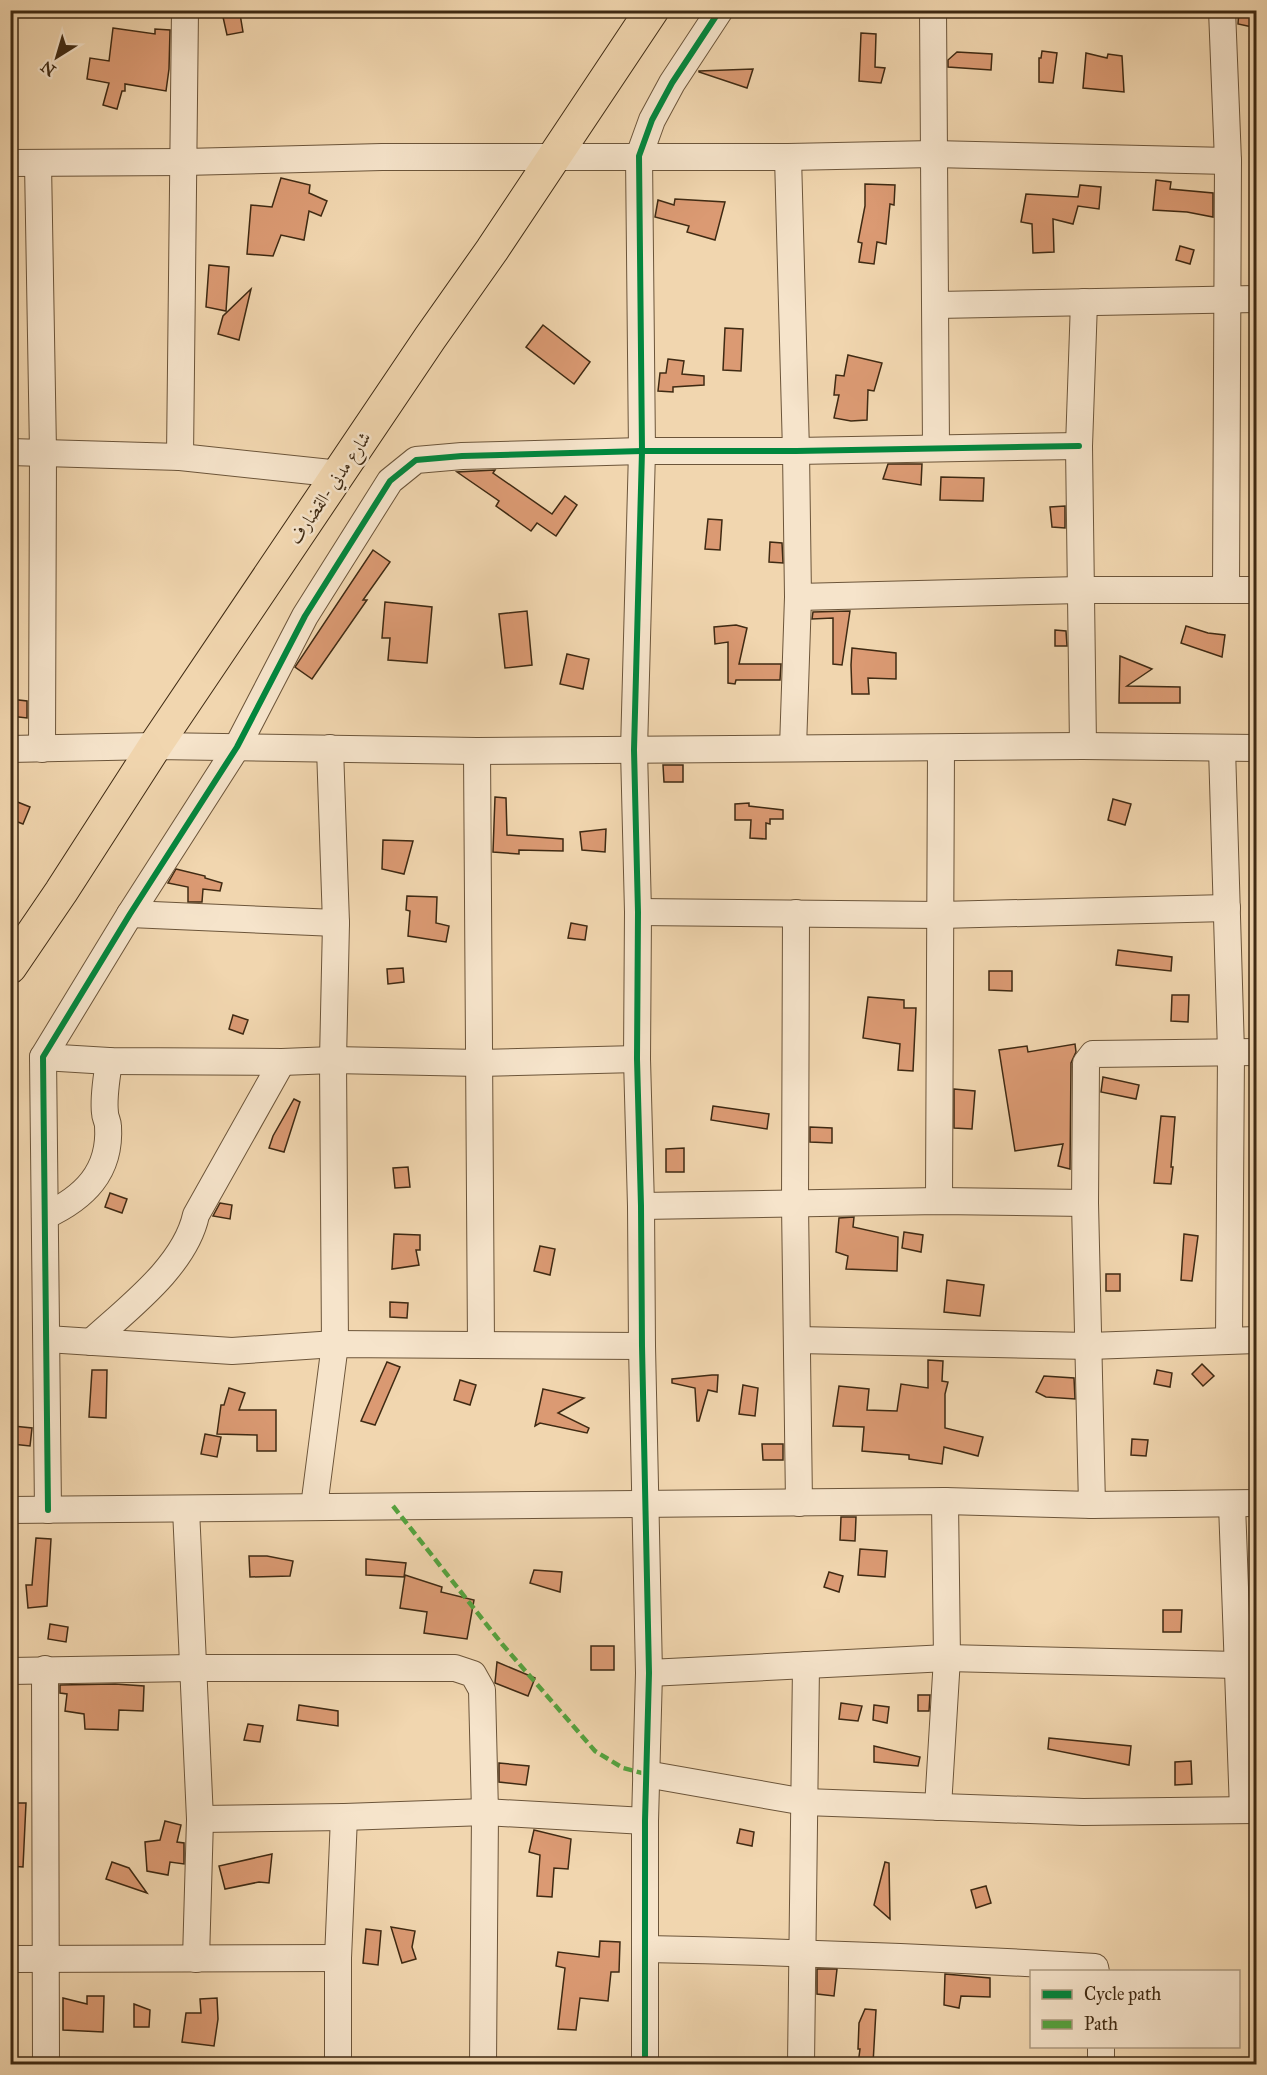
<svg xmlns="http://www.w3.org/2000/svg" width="1267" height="2075" font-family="'IM FELL Great Primer',Amiri,serif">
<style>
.building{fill:#db9a73;stroke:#3f2a13;stroke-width:1.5}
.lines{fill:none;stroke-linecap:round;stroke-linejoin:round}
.minor-casing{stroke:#6c553a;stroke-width:28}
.highway-casing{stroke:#3f2a13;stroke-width:35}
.minor{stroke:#f6e4cb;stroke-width:26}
.highway{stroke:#f1d6af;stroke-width:33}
.quiet{stroke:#54a43f;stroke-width:4.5;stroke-dasharray:9 4.5;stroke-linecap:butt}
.cycleway-casing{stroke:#f6e4cb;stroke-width:10}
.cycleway{stroke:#00873e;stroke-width:6}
.labels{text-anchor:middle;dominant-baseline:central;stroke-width:5;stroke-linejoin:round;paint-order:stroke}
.street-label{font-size:18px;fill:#3f2a13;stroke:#f6e4cb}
</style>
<rect width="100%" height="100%" fill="#f1d6af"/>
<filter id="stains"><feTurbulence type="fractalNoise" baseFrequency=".00333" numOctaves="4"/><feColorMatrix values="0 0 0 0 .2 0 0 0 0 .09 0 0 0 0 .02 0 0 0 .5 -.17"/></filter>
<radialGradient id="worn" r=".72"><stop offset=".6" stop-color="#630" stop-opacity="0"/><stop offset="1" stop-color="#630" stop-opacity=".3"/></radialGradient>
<g class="building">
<path d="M1239 10H1257V28L1238 24Z"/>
<path d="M240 14 243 32 227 35 223 17Z"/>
<path d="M113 28 155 34V29L170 30 169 69 166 91 125 84V91H122L117 109 103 105 109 83 87 79 90 58 109 61Z"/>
<path d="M861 33 876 34 875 67 885 68 881 83 859 81Z"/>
<path d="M1042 51 1057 53 1053 83 1039 82V58H1041Z"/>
<path d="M957 52 992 54 991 70 948 67V60Z"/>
<path d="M1086 53 1107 58 1108 54 1122 56 1124 92 1083 88Z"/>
<path d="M753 69 747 88 699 72V71Z"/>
<path d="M281 178 310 185 309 193 327 201 321 216 309 211 304 240 281 235 273 256 247 254 251 205 272 207Z"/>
<path d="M1156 180 1171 182 1170 189 1213 193V217L1187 212 1153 210Z"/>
<path d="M865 184 895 185 894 205 890 204 886 244 877 242 874 264 859 262 862 243 858 242 865 206Z"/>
<path d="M1080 185 1101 187 1099 209 1078 206 1073 224 1053 219 1054 252 1033 253 1032 224 1021 222 1026 194 1078 197Z"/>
<path d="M675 199 725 202 715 240 687 232 689 226 655 217 658 200 674 205Z"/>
<path d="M1180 246 1194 250 1190 264 1176 260Z"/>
<path d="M209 265 229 267 226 311 206 307Z"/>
<path d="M251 289 239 340 218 334 223 316Z"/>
<path d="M543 325 590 362 574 384 526 347Z"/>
<path d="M725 328 743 329 741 371 723 370Z"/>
<path d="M848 355 882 363 874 391 868 390 867 420 851 421 834 418 839 395H834L836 375 844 376Z"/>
<path d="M668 359 684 361 682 374 704 376V385L673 387V392L658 391 660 373H666Z"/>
<path d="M888 464H922L921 485 883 479Z"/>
<path d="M495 470 493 473 552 514 565 496 577 505 556 536 537 523 531 531 496 506 499 501 457 472Z"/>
<path d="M941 477 984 478 983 501 940 500Z"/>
<path d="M1065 506V528L1052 527 1050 507Z"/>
<path d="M708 519 722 520 720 550 705 549Z"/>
<path d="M770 542 782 543 783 563 769 562Z"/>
<path d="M373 550 390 562 363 600H367L312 679 295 667Z"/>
<path d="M385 602 432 607 427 663 388 660 390 638H382Z"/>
<path d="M527 611 532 665 505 668 499 614Z"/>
<path d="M850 611 842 665 833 664V618L812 619 813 612Z"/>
<path d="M736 625 747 628 739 664H781L780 680H736L735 684 728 683V642L715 644 714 627Z"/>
<path d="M1186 626 1208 633 1225 635 1222 657 1181 643Z"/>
<path d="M1055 630 1066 631 1067 646H1055Z"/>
<path d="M852 648 896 653V679L868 678 869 694H852L851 665Z"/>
<path d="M567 654 589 659 583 689 560 684Z"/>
<path d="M1120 656 1152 669 1127 686 1180 687V703H1119Z"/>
<path d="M10 699 27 701V718L10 716Z"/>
<path d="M663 765H683V782H664Z"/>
<path d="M495 797 506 798 507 835 563 839V851L519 850V854L493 852Z"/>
<path d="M10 799 30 807 23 824 10 819Z"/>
<path d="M1113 799 1131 804 1125 825 1108 820Z"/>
<path d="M749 803V806L783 810V819H770V824L766 823V839L750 838 751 820H735V804Z"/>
<path d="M606 829 605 852 582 850 580 832Z"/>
<path d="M383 840 413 841 404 874 382 869Z"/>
<path d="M176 869 205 876V878L222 883 220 891 203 889 202 902H188V887L168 883Z"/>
<path d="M407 896 437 897 436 923 449 926 446 942 408 936 410 911 406 910Z"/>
<path d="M571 923 587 926 585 940 568 938Z"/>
<path d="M1118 950 1172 957 1171 971 1116 965Z"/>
<path d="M403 968 404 982 388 984 387 969Z"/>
<path d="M989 971H1012V991L989 990Z"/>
<path d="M1172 995H1189L1188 1022 1171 1021Z"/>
<path d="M868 997 904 1000V1008H916L913 1071 898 1070 900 1044 863 1038Z"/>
<path d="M233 1015 248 1020 243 1034 229 1029Z"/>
<path d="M1075 1044 1076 1052 1071 1063 1070 1169 1058 1166 1063 1144 1015 1151 999 1050 1027 1046 1028 1052Z"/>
<path d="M1103 1077 1139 1085 1136 1099 1101 1092Z"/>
<path d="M954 1089 975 1091 972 1129 954 1128Z"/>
<path d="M294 1099 300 1102 284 1152 269 1148 273 1136Z"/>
<path d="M713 1106 769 1114 767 1129 711 1120Z"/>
<path d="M1161 1116 1175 1117 1171 1167H1173L1171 1184 1154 1183Z"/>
<path d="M810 1127 832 1128V1143L810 1142Z"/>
<path d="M684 1148V1172H666V1149Z"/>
<path d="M408 1167 410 1187 395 1188 393 1168Z"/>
<path d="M110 1193 127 1199 122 1213 105 1207Z"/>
<path d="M220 1203 232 1205 230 1219 213 1216Z"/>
<path d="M854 1217 853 1227 898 1237 897 1271 846 1269 848 1256 836 1252 839 1218Z"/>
<path d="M904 1232 923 1235 921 1252 902 1248Z"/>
<path d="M394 1234 420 1235V1250H416L419 1265 392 1269Z"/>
<path d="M1184 1234 1198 1236 1192 1281 1181 1280Z"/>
<path d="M540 1246 555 1249 550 1275 534 1271Z"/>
<rect x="1106" y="1274" width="14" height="17"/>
<path d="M947 1280 984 1285 980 1316 944 1312Z"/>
<path d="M390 1302 408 1303 407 1318 390 1317Z"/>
<path d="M928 1360 943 1361 942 1381 948 1382 945 1394V1428L983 1437 978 1456 944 1447 942 1464 909 1459V1455L862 1451 864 1427 833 1426 839 1386 869 1389 867 1410 897 1411 901 1384 928 1388Z"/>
<path d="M387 1362 400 1367 375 1425 361 1421Z"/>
<path d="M1202 1364 1214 1376 1203 1386 1192 1374Z"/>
<path d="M92 1370H107L106 1418 89 1417Z"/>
<path d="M1157 1370 1172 1373 1170 1387 1154 1384Z"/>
<path d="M712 1375H718L717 1392 708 1390 699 1421H697L695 1388 672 1383V1379Z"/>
<path d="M1044 1376 1074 1378 1075 1399 1046 1397 1036 1392Z"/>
<path d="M460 1380 476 1385 470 1405 454 1400Z"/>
<path d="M743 1385 758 1388 755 1416 739 1414Z"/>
<path d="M229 1388 245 1393 239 1410H276V1451H257V1435L217 1434 221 1405H224Z"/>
<path d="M543 1389 584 1398 558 1413 589 1428 587 1433 540 1423 535 1426Z"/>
<path d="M13 1426 32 1428 30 1446 12 1444Z"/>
<path d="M205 1434 221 1437 217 1457 201 1454Z"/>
<path d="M1132 1439 1148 1440 1146 1456 1131 1455Z"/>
<path d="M762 1444H783V1460H763Z"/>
<path d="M841 1517H856L855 1541 840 1540Z"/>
<path d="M36 1538 51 1539 47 1606 28 1608 26 1585H32Z"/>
<path d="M860 1549 887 1551 885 1577 858 1575Z"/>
<path d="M249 1556H267L293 1561 290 1576 250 1577Z"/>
<path d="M366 1559 406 1563 404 1577 366 1575Z"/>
<path d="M534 1570 562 1572 560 1592 530 1583Z"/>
<path d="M829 1572 843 1576 839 1592 824 1587Z"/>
<path d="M405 1575 442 1587 441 1592 474 1600 467 1639 424 1633 427 1612 400 1608Z"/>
<path d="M1163 1610H1182L1181 1632H1163Z"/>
<path d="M50 1624 68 1627 66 1642 48 1639Z"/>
<rect x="591" y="1646" width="23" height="24"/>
<path d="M497 1662 535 1678 528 1696 495 1683Z"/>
<path d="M115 1684 144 1686 143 1711 119 1710 118 1730 85 1729 84 1714 65 1711 67 1694 60 1693V1685Z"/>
<path d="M918 1695H930L929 1711H918Z"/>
<path d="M841 1703 862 1706 858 1721 839 1719Z"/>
<path d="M299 1705 338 1711V1726L297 1720Z"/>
<path d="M874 1705 889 1707 887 1723 873 1720Z"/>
<path d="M248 1724 263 1726 260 1742 244 1740Z"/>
<path d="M1049 1738 1131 1746 1129 1765 1048 1749Z"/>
<path d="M874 1746 920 1757 918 1766 874 1762Z"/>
<path d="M1191 1761 1192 1784 1175 1785V1762Z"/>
<path d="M499 1763 529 1766 526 1785 499 1782Z"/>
<path d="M10 1803H26L23 1867 10 1866Z"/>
<path d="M165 1821 181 1825 177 1842 184 1843V1864L170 1862 168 1875 147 1871 145 1842 160 1840Z"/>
<path d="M740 1829 754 1832 752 1846 737 1843Z"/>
<path d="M534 1830 571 1839 568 1869 554 1868 552 1897 537 1896 540 1855 529 1852Z"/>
<path d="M272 1854 269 1883 259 1882 225 1889 219 1866Z"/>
<path d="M112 1862 129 1868 147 1893 106 1879Z"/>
<path d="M885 1862 889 1863 890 1919 874 1905Z"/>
<path d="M986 1886 991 1903 976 1908 971 1890Z"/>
<path d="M391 1927 415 1931 412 1947 416 1959 402 1963Z"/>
<path d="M366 1929 381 1931 378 1965 363 1963Z"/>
<path d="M600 1941 620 1942 619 1972H611L608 2001 580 1998 576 2030 558 2029 565 1968 556 1966 558 1952 599 1957Z"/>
<path d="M817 1969H837L834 1996 817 1994Z"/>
<path d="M945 1974 990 1978V1997L961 1996 959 2008 944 2005Z"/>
<path d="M87 1996H104L103 2032 63 2030V1998L87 2004Z"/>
<path d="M217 1998 218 2019 214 2046 182 2042 186 2013H201L200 1999Z"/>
<path d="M134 2004 150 2010 149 2027H134Z"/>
<path d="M865 2009 876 2010 873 2064H858L860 2049H858L859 2023Z"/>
</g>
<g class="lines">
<g class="minor-casing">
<g id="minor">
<path d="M933 10 936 448"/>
<path d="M1222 10 1228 161 1226 589"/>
<path d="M788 157 796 451 798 597 793 748"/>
<path d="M10 163 184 162 382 157H788L933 154 1228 161"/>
<path d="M38 163 43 451 42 749"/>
<path d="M936 305 1256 299"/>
<path d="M10 452 180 457 340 474"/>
<path d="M180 457 185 10"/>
<path d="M798 597 1081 590H1256"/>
<path d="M1083 746 1079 446 1084 302"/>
<path d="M1222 748 1231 1052 1229 1340"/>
<path d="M10 749 155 746 477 751 1083 746 1256 748"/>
<path d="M477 751 481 1345"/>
<path d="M638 912 940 915 1227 908"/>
<path d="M796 913 795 1204 799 1503"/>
<path d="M130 914 336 923"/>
<path d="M43 1057 109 1061 282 1062 333 1060 479 1063 637 1059"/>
<path d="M939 1201 941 748"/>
<path d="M641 1206 939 1201 1085 1203"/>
<path d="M45 1216C84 1198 111 1172 108 1126 108 1122 105 1117 105 1113 103 1096 107 1077 109 1061"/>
<path d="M47 1339 232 1351 335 1344 642 1346"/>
<path d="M797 1340 1089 1346 1256 1340"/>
<path d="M91 1342C128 1308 185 1266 196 1215L282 1062"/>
<path d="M1232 1504 1243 1810"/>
<path d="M1092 1505 1085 1203 1086 1063 1093 1054 1256 1052"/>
<path d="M314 1507 335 1344 333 1060 336 923 330 748"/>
<path d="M186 1509 200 1819 196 1959"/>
<path d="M10 1510 945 1501 1092 1505 1256 1503"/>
<path d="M48 1510 43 1057 130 914 237 747 305 616 390 481 416 460 462 456 642 451H796L1079 446"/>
<path d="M45 1669 46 2064"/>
<path d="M10 1671 192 1668H455L473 1674 482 1690 485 1812 483 2064"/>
<path d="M649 1673 947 1658 1237 1665"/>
<path d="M646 1774 805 1802 1083 1812 1256 1810"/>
<path d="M938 1807 947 1658 945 1501"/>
<path d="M200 1819 344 1817 485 1812 645 1821"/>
<path d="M646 1949C796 1952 945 1958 1095 1967L1096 1972"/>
<path d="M10 1959 338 1958"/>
<path d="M1101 2046V2064"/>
<path d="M338 2064V1958L344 1817"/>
<path d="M645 2064V1821L649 1673 642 1346 641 1206 637 1059 638 912 634 750 642 451 639 156 652 120 672 83 720 10"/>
<path d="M801 2064 806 1665"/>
</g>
</g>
<g class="highway-casing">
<path id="highway" d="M10 967 61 892 155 746 430 338 492 250 652 10"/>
</g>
<use href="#minor" class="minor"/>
<use href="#highway" class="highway"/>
<path class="quiet" d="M393 1506 502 1644 595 1751 623 1768 646 1774"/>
<g class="cycleway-casing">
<g id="cycleway">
<path d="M48 1510 43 1057 130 914 237 747 305 616 390 481 416 460 462 456 642 451H796L1079 446"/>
<path d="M645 2064V1821L649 1673 642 1346 641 1206 637 1059 638 912 634 750 642 451 639 156 652 120 672 83 720 10"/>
</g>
</g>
<use href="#cycleway" class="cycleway"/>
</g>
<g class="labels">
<g class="street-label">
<text transform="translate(330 488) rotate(-56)">شارع مدني -القضارف</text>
</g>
</g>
<rect width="1267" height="2075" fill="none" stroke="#f1d6af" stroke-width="36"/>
<rect x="12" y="12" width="1243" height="2051" fill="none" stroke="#3f2a13" stroke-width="3"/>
<rect x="18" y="18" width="1231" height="2039" fill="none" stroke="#3f2a13" stroke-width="1.5"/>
<rect x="1030" y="1970" width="210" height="78" fill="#f6e4cb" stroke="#ad9a81" stroke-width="1.5"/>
<rect x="1042" y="1990" width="30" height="9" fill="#00873e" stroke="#ad9a81" stroke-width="1.5"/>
<text x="1084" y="2000" font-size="18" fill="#3f2a13">Cycle path</text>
<rect x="1042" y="2020" width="30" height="9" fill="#54a43f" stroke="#ad9a81" stroke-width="1.5"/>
<text x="1084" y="2030" font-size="18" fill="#3f2a13">Path</text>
<g transform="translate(57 57) rotate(217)" stroke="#f6e4cb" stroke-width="4.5" paint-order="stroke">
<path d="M0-4.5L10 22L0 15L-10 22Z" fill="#3f2a13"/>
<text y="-9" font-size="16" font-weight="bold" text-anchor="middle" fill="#3f2a13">N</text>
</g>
<rect width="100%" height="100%" filter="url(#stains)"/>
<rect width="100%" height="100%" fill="url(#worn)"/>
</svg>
